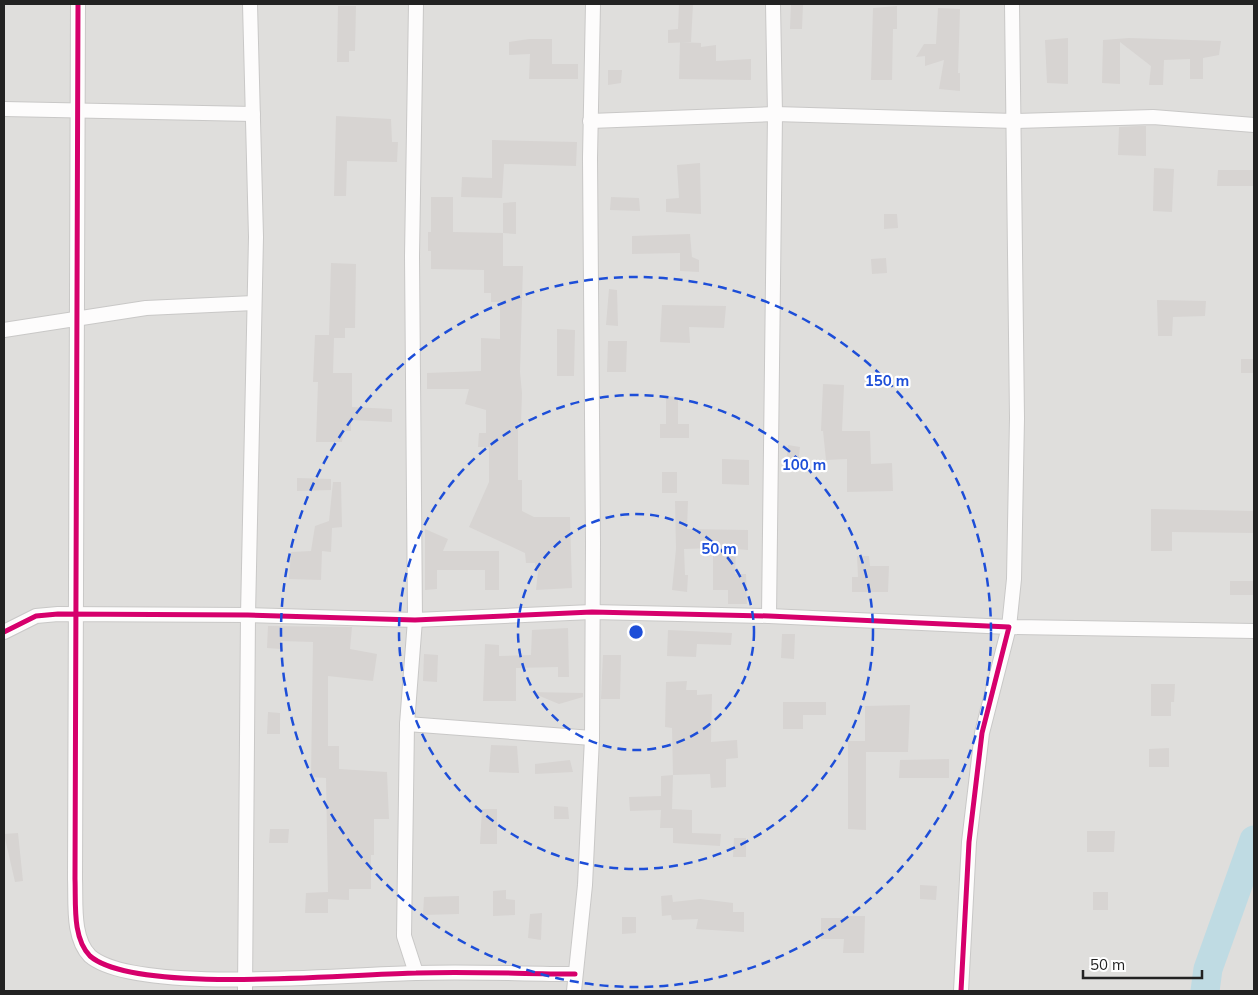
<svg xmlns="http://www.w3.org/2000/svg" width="1258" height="995" font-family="Mulish,sans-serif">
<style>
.residential{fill:#dfdedc}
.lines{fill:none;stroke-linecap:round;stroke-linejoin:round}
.river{stroke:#bfdbe3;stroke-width:29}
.building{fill:#d7d4d2}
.street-casing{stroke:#c9c8c7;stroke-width:16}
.street{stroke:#fdfcfc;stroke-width:14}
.cycleway-casing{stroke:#fff;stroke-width:8}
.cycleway{stroke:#d6006c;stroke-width:5}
.ring{fill:none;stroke:#1d4ed8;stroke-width:2.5;stroke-dasharray:9 6}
.centre{fill:#1d4ed8;stroke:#fff;stroke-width:2.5}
.ring-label{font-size:15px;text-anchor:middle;font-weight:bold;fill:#1d4ed8;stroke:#fff;stroke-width:4.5;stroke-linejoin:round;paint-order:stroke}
</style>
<rect width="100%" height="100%" fill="#f0eeeb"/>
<rect class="residential" x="4" y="4" width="1250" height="987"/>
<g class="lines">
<path class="river" d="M1205 991 1208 969 1254 840"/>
</g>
<g class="building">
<path d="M679 4H693L691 42 668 43V30L678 29Z"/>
<path d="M791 4H803L802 29H790Z"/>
<path d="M338 6H356L355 51H349V62H337Z"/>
<path d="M897 6V29H893L892 80H871L873 8Z"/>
<path d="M938 8 960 9 958 73H960V91L939 89 944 60 925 66V56L916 57 924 44H936Z"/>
<path d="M1068 38V84L1047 83 1045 40Z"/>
<path d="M1129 38 1191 40 1221 41 1219 55 1203 58V79H1190V59L1164 60 1163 85H1149L1151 66 1120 42V84L1102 83 1103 40Z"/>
<path d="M529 39H552V64H578V79H529L530 54 509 55V42Z"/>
<path d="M680 42 701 43V47L716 45V61L751 59V80L679 79Z"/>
<path d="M608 70H622L621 83 608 85Z"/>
<path d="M336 116 391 119 392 142H398L397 162 347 161 346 196H334Z"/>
<path d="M1138 126H1146V156L1118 155 1119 127Z"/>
<path d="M492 140 577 142 576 166 504 164 502 198 461 197 462 177 492 178Z"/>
<path d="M700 163 701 214 666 212V199L679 198 677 165Z"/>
<path d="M1154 168 1174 169 1172 212 1153 211Z"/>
<path d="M1218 170H1254V186H1217Z"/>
<path d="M431 197H453V232L503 233V266H523L520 372 522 393 521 423H518V480H522V511L534 517H570L572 588 536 590 538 571H536L535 563H526L525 553 469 527 489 482V447H478L479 433H486V410L465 404 469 389H427V373L481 371V338L500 339V302H491V293H484V270L431 269V251H428V232H431Z"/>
<path d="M611 197 639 198 640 211 610 210Z"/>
<path d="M516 202V234L503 233V203Z"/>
<path d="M884 214H897L898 228 884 229Z"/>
<path d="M690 234 692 257 699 260V272L680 271V253L632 254V236Z"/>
<path d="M886 258 887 273 872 274 871 259Z"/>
<path d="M331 263 356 264 355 328H345V338H334L333 373H352V407L392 409V422L351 420V431H343L342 442H316L318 382H313L315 335H329Z"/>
<path d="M609 289 617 290 618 326 606 325Z"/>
<path d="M1157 300 1206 301 1205 316 1173 317 1172 336H1158Z"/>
<path d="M662 305 726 306 724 328 689 327 690 343 660 342Z"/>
<path d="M557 329 575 330 574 376H557Z"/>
<path d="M608 341H627L626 372H607Z"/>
<rect x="1241" y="359" width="13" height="14"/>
<path d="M823 384 844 385 842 431H870L871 464 892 463 893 491 847 492V459L826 460 823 431H821Z"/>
<path d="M666 396 678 397V424H689V438H660V424H666Z"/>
<path d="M788 445 800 447 798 464 786 463Z"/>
<path d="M722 459 749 460V485L722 484Z"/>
<rect x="662" y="472" width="15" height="21"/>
<path d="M297 478 331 479V490L297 491Z"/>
<path d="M333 482H341L342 527 332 528 331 552 322 551 321 580 289 579 291 552 311 551 315 526 329 521Z"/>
<path d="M675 501H688L687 529 748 530V550L736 549 735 574H746L747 604H728V590H713V548L684 549 685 575H688L687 592 672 590 676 549Z"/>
<path d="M1151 509 1254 511V533L1172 532V551H1151Z"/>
<path d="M425 529 448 539 443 551H499V590H485V570H437V589L425 590Z"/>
<path d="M857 556H869L870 566H889L888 592H852V577H858Z"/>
<rect x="1230" y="581" width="24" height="14"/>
<path d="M268 626 352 627 350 649 377 654 373 681 328 676V746H339V769L387 772 389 819H374V855H371V889H349V900L328 899V913H305L306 893 328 892 326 778 311 777 313 642 281 641V649L267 648Z"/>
<path d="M568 628 569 677H558V667L516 668V701H483L485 644 499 645V656L531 655 532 630Z"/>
<path d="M668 630 732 633 731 645 697 644 696 657 667 656Z"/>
<path d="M782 634H795L794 659 781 658Z"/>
<path d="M424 654 438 655 437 682 423 681Z"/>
<path d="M603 655H621L620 699H601Z"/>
<path d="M687 681 686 690H697V695L712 694 711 742 737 740 738 758 726 759V787L711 788 710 774 673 775 672 728 665 727 666 682Z"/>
<path d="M1151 684H1175L1174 702H1171V716H1151Z"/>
<path d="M530 692 583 693V697L559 704Z"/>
<path d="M783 702H826V715H803V729H783Z"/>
<path d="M910 705 908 752H866V830L848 829V741H865V706Z"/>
<path d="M268 712 280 713V734H267Z"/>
<path d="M491 745 517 746 519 773 489 772Z"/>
<path d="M1169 748V767H1149V749Z"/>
<path d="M949 759V778H899L900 760Z"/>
<path d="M570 760 573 772 535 774V764Z"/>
<path d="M673 775 672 809 692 810V833L721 834 720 846 673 843V828H660L661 810 630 811 629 797 661 796V776Z"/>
<path d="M554 806 568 807 569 819H554Z"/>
<path d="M482 809H497V844H480Z"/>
<path d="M270 829H289L288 843H269Z"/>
<path d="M1087 831H1115L1114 852H1087Z"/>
<path d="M18 833 23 881 15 882 4 834Z"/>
<path d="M734 838H746V857H733Z"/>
<path d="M920 885 937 886 936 900 920 899Z"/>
<path d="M506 890V899L515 900V915L493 916V891Z"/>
<rect x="1093" y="892" width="15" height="18"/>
<path d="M672 895 673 902 700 899 733 903V912H744V932L696 929 698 919 672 920 671 915 662 916 661 896Z"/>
<path d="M459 896V914L423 915 424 897Z"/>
<path d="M542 913 541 940 528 938 530 914Z"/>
<path d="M844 916H865L864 953H843L844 939H821V918H844Z"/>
<path d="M622 917H636V933L622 934Z"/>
</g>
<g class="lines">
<g class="street-casing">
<g id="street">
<path d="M78 4 75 879C76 903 72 938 90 956 135 995 350 974 416 973 469 971 522 974 575 974"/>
<path d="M1012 4 1017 418 1014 579 1009 627 1254 631"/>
<path d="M4 109 253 114"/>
<path d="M590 121 775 114 1014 121 1153 117 1254 125"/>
<path d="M4 330 146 308 254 303"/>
<path d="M769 616 775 114 773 4"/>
<path d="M4 632 36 616 58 614 248 615 415 620 592 612 769 616 1009 627 982 733 969 842 961 991"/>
<path d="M407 724 592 738"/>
<path d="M416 973 404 936 407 724 415 620 412 256 416 4"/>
<path d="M245 991 248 615 256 237 250 4"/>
<path d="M574 991 585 885 592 738 593 543 590 158 593 4"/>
</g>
</g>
<use href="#street" class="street"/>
<g class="cycleway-casing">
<g id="cycleway">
<path d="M78 4 75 879C76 903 72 938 90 956 135 995 350 974 416 973 469 971 522 974 575 974"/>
<path d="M4 632 36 616 58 614 248 615 415 620 592 612 769 616 1009 627 982 733 969 842 961 991"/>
</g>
</g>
<use href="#cycleway" class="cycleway"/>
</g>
<g class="ring">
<circle cx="636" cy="632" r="118"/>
<circle cx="636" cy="632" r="237"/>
<circle cx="636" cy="632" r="355"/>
</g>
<circle cx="636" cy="632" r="8" class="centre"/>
<g class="ring-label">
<text x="887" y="386">150 m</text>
<text x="804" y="470">100 m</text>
<text x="719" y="554">50 m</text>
</g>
<rect width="1258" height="995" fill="none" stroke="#222222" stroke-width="10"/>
<path d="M1083 970v8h119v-8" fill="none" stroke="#222222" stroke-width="2.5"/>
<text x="1090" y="970" font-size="15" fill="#222222" stroke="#ffffff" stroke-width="4" paint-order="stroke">50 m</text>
</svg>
